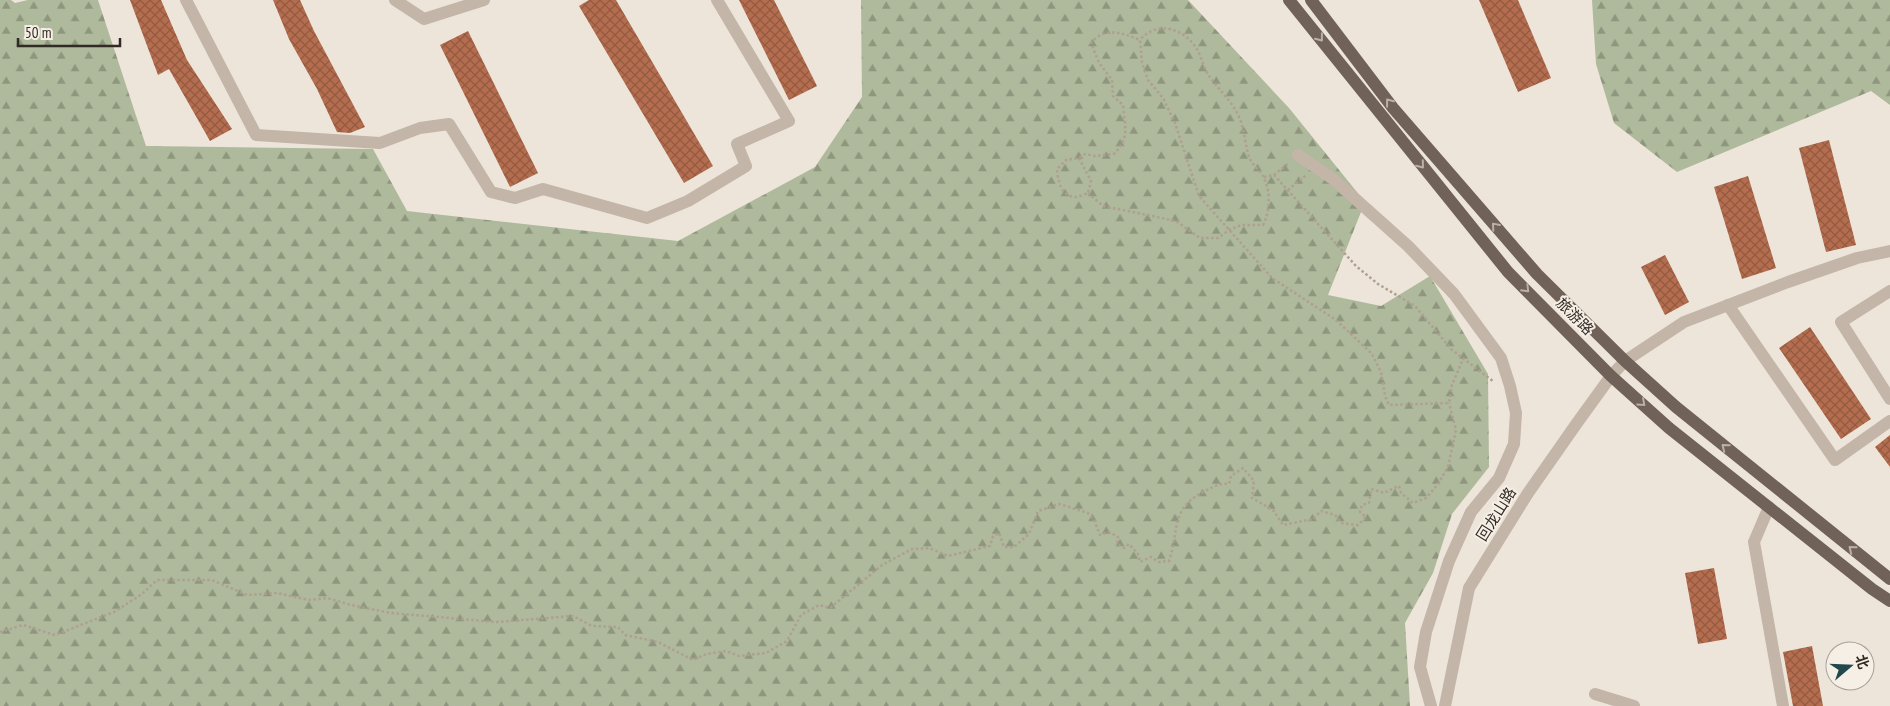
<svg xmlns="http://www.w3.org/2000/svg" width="1890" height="706" font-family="'PT Sans Narrow','Noto Sans SC',sans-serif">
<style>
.forest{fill:url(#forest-firs)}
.building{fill:url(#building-cross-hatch)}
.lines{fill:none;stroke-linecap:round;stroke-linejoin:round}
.path{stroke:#af9f92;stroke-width:2.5;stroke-dasharray:2.5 2.5;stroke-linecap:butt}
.minor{stroke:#c3b5a7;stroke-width:12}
.major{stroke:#716259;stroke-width:12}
.oneway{stroke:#bab0a6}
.labels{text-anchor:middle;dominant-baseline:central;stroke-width:4;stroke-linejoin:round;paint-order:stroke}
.street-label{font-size:15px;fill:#312a26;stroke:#f6efe5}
</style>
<defs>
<pattern id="forest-firs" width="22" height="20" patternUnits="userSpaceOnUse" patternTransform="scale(1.25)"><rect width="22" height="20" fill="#aeba9b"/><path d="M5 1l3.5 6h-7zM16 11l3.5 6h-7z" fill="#8e977e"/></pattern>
<pattern id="building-cross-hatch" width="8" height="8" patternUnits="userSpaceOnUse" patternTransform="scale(1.25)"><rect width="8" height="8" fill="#b56d4f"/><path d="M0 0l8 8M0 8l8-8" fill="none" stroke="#945a41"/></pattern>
</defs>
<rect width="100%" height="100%" fill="#ede5d9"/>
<g class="forest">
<path d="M0 0H11L15 3 28 0H98L146 146 373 149 407 211 678 241 815 167 862 97 861 0H1188L1289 108 1365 202 1328 295 1381 306 1430 276 1488 374 1489 467 1452 514 1433 573 1405 623 1410 706H0Z"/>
<path d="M1592 0H1890V105L1871 91 1677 172 1614 123 1596 64Z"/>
</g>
<g class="building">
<path d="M130 0H161L187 60 232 129 210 141 169 69 158 75Z"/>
<path d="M273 0H300L314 31 365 127 350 133 337 132 317 89 289 39Z"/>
<path d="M589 0H616L713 166 684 183 579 6Z"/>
<path d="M739 0H774L817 86 789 100Z"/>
<path d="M1479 0H1518L1551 78 1518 92Z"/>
<path d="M468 31 538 173 510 187 440 45Z"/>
<path d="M1829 140 1856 245 1826 252 1799 148Z"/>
<path d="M1748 176 1776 268 1742 279 1714 187Z"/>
<path d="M1665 255 1689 302 1665 315 1641 267Z"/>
<path d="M1810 327 1871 419 1841 439 1779 348Z"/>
<path d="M1890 435V467L1875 447Z"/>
<path d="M1714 568 1727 639 1698 644 1685 573Z"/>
<path d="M1812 646 1823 706H1793L1783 652Z"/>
</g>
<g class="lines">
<g class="path">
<path d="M1079 158 1091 181 1088 193C1085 194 1079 197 1076 197 1061 197 1058 181 1057 169L1066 160 1079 158 1085 154 1095 156 1114 154C1130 137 1125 127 1123 105L1113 96 1112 80 1099 63 1091 43C1105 26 1122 33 1140 40"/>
<path d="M1274 175 1289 163"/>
<path d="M1264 177 1274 175 1356 266 1378 284 1415 306 1451 349 1494 382"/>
<path d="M1288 190 1306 175"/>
<path d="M1088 193 1103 206 1176 221 1200 238H1218L1229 230 1241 225H1263C1270 211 1271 193 1264 178 1261 171 1253 166 1250 159 1245 147 1245 132 1240 119 1233 102 1219 90 1209 76 1204 69 1202 59 1198 51 1186 29 1158 19 1140 40L1142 63 1148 80 1163 98 1175 123 1199 196 1272 278 1336 320 1372 354 1381 372 1385 396 1389 405 1449 403 1452 385 1463 359"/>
<path d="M0 632 23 625 55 635 114 612 142 594 157 580H212L247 595 277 593 309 600 327 598 351 605 391 613 496 622 573 616 592 626 618 627 625 635 658 642 693 660 706 654 726 651 739 656 766 653 787 641 801 615 819 605 830 608 882 565 912 549 929 548 948 556 990 546 993 536 999 533 1004 547H1014L1029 534 1038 511 1059 504 1088 513 1094 520 1100 535 1109 532 1118 537 1117 544 1124 548 1129 544 1138 554 1140 562 1151 557 1159 562 1169 561C1180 529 1169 508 1207 490 1215 486 1219 483 1229 484L1231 476 1243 468 1254 481 1252 498 1273 510 1283 525 1313 519 1321 511 1335 515 1341 523 1358 525 1366 517 1360 512 1362 505 1369 503 1371 489 1384 493 1399 486 1401 493 1413 503 1426 498 1438 484 1448 467 1456 430 1449 403"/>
</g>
<g class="minor">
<path d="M186 0 256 135 380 143 420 128 449 124 491 192 515 198 543 189 647 218 688 201 746 166 737 144 789 121 717 0"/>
<path d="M395 0 424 19 484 0"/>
<path d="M1298 155 1333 179 1408 246 1454 294 1501 358 1510 386 1516 413 1514 444 1499 478 1471 512 1449 561 1426 632 1420 667 1431 706"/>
<path d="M1890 291 1841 322 1890 399"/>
<path d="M1728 305 1835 460 1890 421"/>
<path d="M1769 507 1754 542 1783 706"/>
<path d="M1595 694 1634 706"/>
<path d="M1445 706 1469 588 1528 493 1577 423 1611 376 1625 361 1684 322 1788 282 1857 258 1890 251"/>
</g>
<g class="major">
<path d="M1289 0 1508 272 1611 376 1669 428 1872 589 1890 601"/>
<path d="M1311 0 1393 108 1537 274 1625 361 1676 407 1890 579"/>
</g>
</g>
<defs><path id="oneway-chevron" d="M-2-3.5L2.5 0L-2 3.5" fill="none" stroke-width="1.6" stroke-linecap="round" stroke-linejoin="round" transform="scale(1.25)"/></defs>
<g class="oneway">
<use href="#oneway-chevron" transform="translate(1320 38) rotate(52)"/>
<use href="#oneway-chevron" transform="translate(1389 102) rotate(-128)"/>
<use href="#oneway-chevron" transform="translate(1421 165) rotate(51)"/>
<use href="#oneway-chevron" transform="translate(1495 226) rotate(-131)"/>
<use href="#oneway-chevron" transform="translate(1526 289) rotate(45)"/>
<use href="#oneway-chevron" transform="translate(1642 403) rotate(42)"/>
<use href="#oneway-chevron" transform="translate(1725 447) rotate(-141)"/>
<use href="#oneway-chevron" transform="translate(1852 549) rotate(-141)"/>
</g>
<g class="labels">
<g class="street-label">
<text transform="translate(1575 316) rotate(45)">旅游路</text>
<text transform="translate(1496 514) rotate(-58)">回龙山路</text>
</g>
</g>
<g transform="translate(1850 666) rotate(71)"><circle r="24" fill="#f6efe5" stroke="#a7a099"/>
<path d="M0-4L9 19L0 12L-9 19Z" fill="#22484c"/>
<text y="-8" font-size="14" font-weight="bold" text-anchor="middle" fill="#312a26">北</text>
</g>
<path d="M18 38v8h102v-8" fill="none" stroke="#312a26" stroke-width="2.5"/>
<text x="25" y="38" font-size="15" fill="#312a26" stroke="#f6efe5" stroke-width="4" paint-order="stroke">50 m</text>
</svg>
